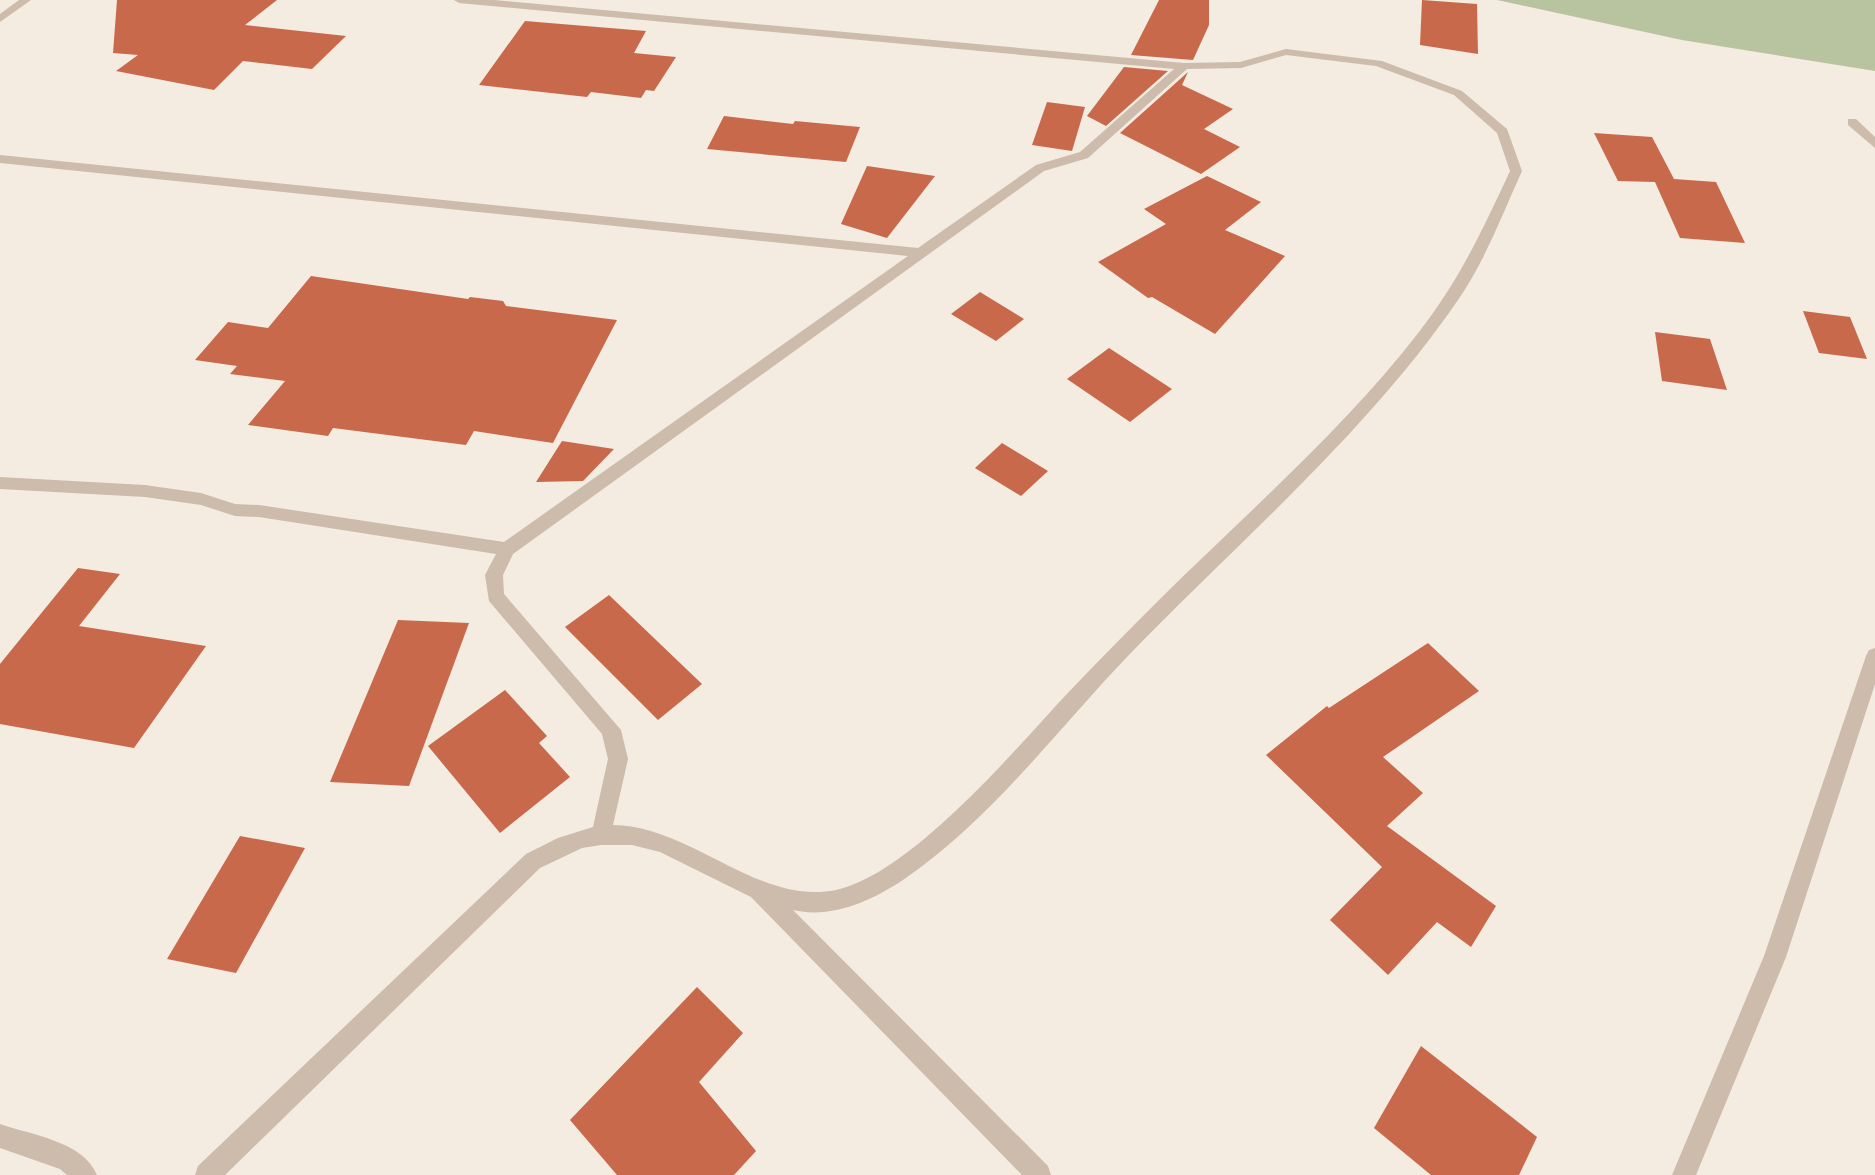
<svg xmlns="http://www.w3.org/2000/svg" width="1875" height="1175" font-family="Signika,sans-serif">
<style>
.green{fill:#b8c4a0}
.building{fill:#c8694b}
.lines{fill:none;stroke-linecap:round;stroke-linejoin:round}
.minor{fill:#cdbbac;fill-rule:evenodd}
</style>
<rect width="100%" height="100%" fill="#f4ebe1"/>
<path class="green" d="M1497 0H1875V71L1682 40Z"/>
<g class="building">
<path d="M117 0H277L245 25 346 36 312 69 243 61 214 90 116 71 138 55 113 53Z"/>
<path d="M1159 0H1209V25L1193 60 1131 55Z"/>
<path d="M1422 0 1477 4 1478 54 1420 45Z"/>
<path d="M525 21 646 31 634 53 676 57 654 91 646 90 641 98 591 92 587 97 479 85Z"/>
<path d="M1124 67 1168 71 1106 126 1087 116Z"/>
<path d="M1188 72 1182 85 1233 109 1204 129 1240 147 1201 174 1120 133Z"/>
<path d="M1047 102 1085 107 1072 151 1032 145Z"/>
<path d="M724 116 793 124 795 121 860 127 846 162 707 149Z"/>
<path d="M1594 133 1652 137 1674 179 1716 182 1745 243 1680 238 1655 182 1618 181Z"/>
<path d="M867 166 935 176 887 238 841 224Z"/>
<path d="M1207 176 1261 202 1225 230 1285 256 1215 334 1152 297 1148 298 1098 262 1166 224 1144 209Z"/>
<path d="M311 276 468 299 470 297 503 301 506 306 617 320 553 443 474 431 466 445 333 428 328 436 248 425 285 381 230 374 237 366 195 360 228 322 268 328Z"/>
<path d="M980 292 1024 319 996 341 951 314Z"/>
<path d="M1803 311 1850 317 1867 359 1819 353Z"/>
<path d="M1655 332 1710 339 1727 390 1662 381Z"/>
<path d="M1109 348 1172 389 1130 422 1067 379Z"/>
<path d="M562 441 614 449 583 481 536 482Z"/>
<path d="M1002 443 1048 471 1021 496 975 468Z"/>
<path d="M78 568 120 574 79 626 206 646 134 748 0 724V664Z"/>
<path d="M609 595 702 684 658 720 565 627Z"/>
<path d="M398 620 469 623 409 786 330 782Z"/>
<path d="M1428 643 1479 691 1383 757 1423 793 1387 826 1496 906 1471 947 1437 922 1388 975 1330 920 1382 867 1266 755 1327 706 1329 708Z"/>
<path d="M505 690 547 736 539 743 570 777 500 833 428 746Z"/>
<path d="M240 836 305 848 236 973 167 959Z"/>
<path d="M697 987 743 1033 699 1082 756 1151 734 1175H617L570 1120Z"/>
<path d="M1421 1046 1537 1137 1519 1175H1431L1374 1128Z"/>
</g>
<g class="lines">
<g class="minor">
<path d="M19 0H31L0 22V14Z"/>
<path d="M454 0H494L1184 63 1240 62 1286 49 1382 61 1462 91 1507 129 1522 171C1502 215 1485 261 1458 300 1366 434 1239 541 1127 657 1055 732 990 821 903 880 871 901 832 919 793 910L1048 1166 1051 1175H1022L751 897 660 852 632 845H601L582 848 540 868 225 1175H195L198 1166 526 854 558 838 593 827 608 759 602 734 489 601 485 575 496 554 259 517 235 516 201 505 145 497 0 489V477L145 485 201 493 235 504 259 505 504 542 908 256 0 163V155L918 248 1036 165 1080 152 1174 69 459 3ZM1286 55 1376 66 1454 95 1497 133 1510 171C1482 231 1460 279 1419 332 1343 430 1248 512 1160 599 1128 631 1096 663 1065 696 1013 752 910 874 836 890 758 906 692 826 613 825L628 759 621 730 504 594 503 575 513 554 1044 171 1088 158 1187 69 1241 68Z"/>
<path d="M1848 119H1856L1875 137V148L1848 125Z"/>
<path d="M1875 648V684L1786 957 1696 1175H1672L1764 956 1866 656 1869 650Z"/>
<path d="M0 1124C31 1135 83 1141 97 1175H67L60 1169 0 1148Z"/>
</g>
</g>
</svg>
